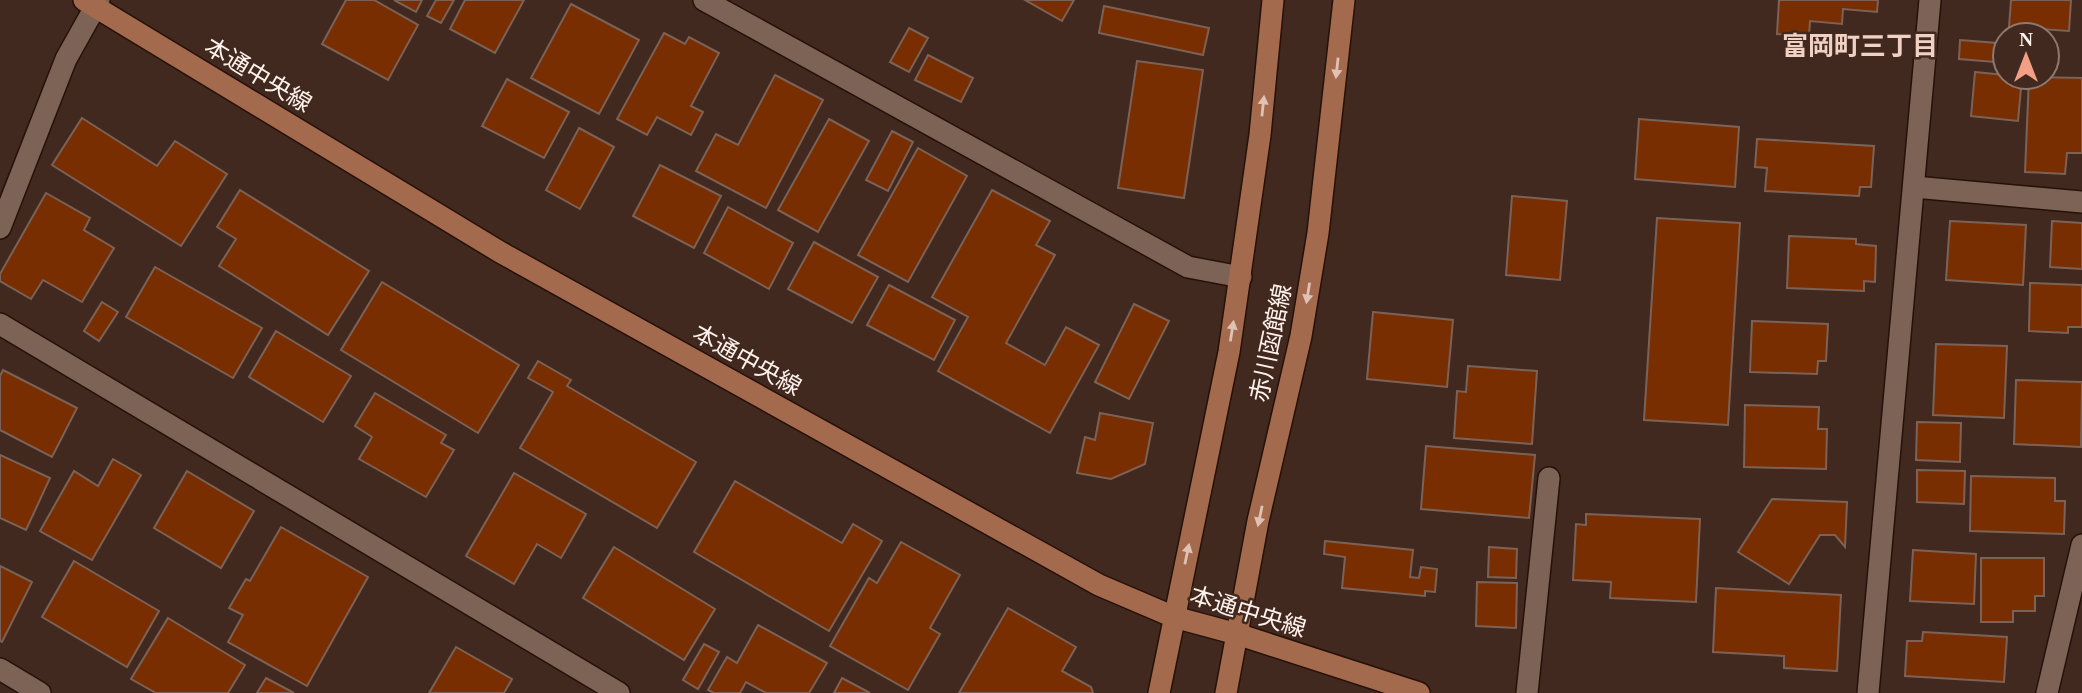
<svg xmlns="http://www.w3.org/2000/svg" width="2082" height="693" font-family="'Times New Roman','Noto Sans JP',serif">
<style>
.building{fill:#782e00;stroke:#7c6256;stroke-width:2}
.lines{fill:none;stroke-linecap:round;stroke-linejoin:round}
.street-casing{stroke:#261108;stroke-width:24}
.secondary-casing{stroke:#261108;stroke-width:24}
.street{stroke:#7d6256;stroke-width:21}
.secondary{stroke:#a46a4d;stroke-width:21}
.oneway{fill:#dfc2b4}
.labels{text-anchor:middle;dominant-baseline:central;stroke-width:5;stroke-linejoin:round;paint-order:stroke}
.street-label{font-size:24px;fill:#fff2ec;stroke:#41291f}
.neighbourhood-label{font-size:26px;font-weight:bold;fill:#f0d1c3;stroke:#41291f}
</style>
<rect width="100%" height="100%" fill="#41291f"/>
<g class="building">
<path d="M346 0H374L418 25 388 80 322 44Z"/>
<path d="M394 0H422L416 12Z"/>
<path d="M436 0H454L441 23 427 16Z"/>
<path d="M465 0H524L495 53 450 29Z"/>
<path d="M1025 0H1074L1062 21Z"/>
<path d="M1779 0H1878L1877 12 1843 9 1842 24 1810 21 1809 36 1777 34Z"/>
<path d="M2011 0H2071L2069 31 2009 27Z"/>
<path d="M571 4 639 40 599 114 531 78Z"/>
<path d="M1104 6 1209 28 1203 55 1099 33Z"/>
<path d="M909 28 928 38 909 72 890 62Z"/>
<path d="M664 33 685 44 689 37 719 53 691 106 703 112 691 135 657 117 647 135 617 119Z"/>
<path d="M1960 40 1997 43 1995 62 1959 59Z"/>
<path d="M928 55 973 78 961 102 915 80Z"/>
<path d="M1137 61 1203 70 1184 198 1118 188Z"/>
<path d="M1975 72 2005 75V77H2022L2018 121 1971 116Z"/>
<path d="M775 75 823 100 766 208 696 171 716 134 738 145Z"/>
<path d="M2029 77 2082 78V153H2067L2065 174 2025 172Z"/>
<path d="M507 79 569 112 544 158 482 126Z"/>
<path d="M82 118 157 166 175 141 227 174 181 246 52 165Z"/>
<path d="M829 119 869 141 818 232 778 210Z"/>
<path d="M1639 119 1739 127 1735 187 1635 179Z"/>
<path d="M579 128 614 147 580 209 546 190Z"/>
<path d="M892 131 913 142 888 191 866 180Z"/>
<path d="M1757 139 1874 146 1871 187H1860L1859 196 1765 191 1767 168 1755 167Z"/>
<path d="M918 148 967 176 908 282 858 255Z"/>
<path d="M660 165 721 196 694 248 633 216Z"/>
<path d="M240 190 369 271 328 335 219 266 236 239 217 227Z"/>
<path d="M992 190 1050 221 1036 245 1055 255 1006 343 1045 365 1066 327 1099 345 1050 433 938 371 968 317 932 297Z"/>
<path d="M46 193 90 218 84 230 114 248 82 302 43 280 31 299 0 281V274Z"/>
<path d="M1512 196 1567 201 1560 280 1506 275Z"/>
<path d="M728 207 793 243 769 289 704 253Z"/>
<path d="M1657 218 1740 223 1728 425 1644 420Z"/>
<path d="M1950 221 2026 225 2023 285 1946 280Z"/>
<path d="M2052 221 2082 223V269L2050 267Z"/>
<path d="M1789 236 1856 239V244L1876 246 1875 282 1864 281V291L1787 288Z"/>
<path d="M814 242 878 277 852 323 788 289Z"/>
<path d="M155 267 262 328 233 378 126 317Z"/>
<path d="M382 282 519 365 478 433 341 350Z"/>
<path d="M2030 283 2082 285V327H2068V333L2029 331Z"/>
<path d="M889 285 955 320 934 360 867 325Z"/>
<path d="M102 302 118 312 99 341 84 331Z"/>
<path d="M1134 304 1169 321 1129 399 1095 382Z"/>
<path d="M1373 312 1453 320 1447 387 1367 379Z"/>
<path d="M1752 321 1828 324 1826 361H1818L1817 374 1750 372Z"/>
<path d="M276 331 351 376 323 422 249 377Z"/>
<path d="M1936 344 2007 346 2004 418 1933 415Z"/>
<path d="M538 361 571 380 567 386 696 462 657 528 520 448 553 392 528 378Z"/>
<path d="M1468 366 1537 371 1532 444 1454 438 1457 391 1466 392Z"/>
<path d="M3 370 77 408 52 457 0 430V376Z"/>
<path d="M2016 380 2082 382 2081 447 2014 444Z"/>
<path d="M375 393 446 435 441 443 454 450 426 497 359 459 372 437 355 426Z"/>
<path d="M1745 405 1819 407 1818 429H1827L1826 469 1744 467Z"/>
<path d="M1100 413 1153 423 1145 464 1111 479 1077 473 1085 437 1095 440Z"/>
<path d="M1917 422 1961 423 1960 462 1916 460Z"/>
<path d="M1426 446 1535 455 1529 518 1421 509Z"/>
<path d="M0 455 50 478 26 530 0 518Z"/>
<path d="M113 459 141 475 92 560 40 531 74 471 98 486Z"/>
<path d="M1917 470 1965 471 1964 504 1917 502Z"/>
<path d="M187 471 254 511 221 568 154 528Z"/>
<path d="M514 473 586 514 561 558 537 544 514 584 466 556Z"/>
<path d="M1971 476 2055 478V501H2065L2064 534 1970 531Z"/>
<path d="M735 481 842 543 853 524 882 541 829 631 694 552Z"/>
<path d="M1772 499 1847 502 1845 547 1835 535H1820L1789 584 1738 552Z"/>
<path d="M1586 514 1700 519 1696 602 1610 598 1611 582 1573 580 1576 524 1586 525Z"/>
<path d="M281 527 368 577 307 686 228 642 243 615 229 608 246 579 250 581Z"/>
<path d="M1325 541 1413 550 1410 577 1419 578 1421 567 1437 569 1435 592 1425 591V596L1342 588 1345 557 1324 554Z"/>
<path d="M901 542 960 575 930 628 940 634 908 690 830 646 869 578 877 583Z"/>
<path d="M614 547 715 609 684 660 583 598Z"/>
<path d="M1489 547 1517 549 1516 578 1488 577Z"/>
<path d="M1913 550 1976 554 1974 604 1910 601Z"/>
<path d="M1981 558H2044V596H2035V611H2013V622H1981Z"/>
<path d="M74 561 159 611 127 667 42 617Z"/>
<path d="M0 566 32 582 2 642 0 641Z"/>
<path d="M1477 582 1517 583 1516 628 1476 626Z"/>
<path d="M1716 588 1841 595 1837 671 1784 668V656L1713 652Z"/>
<path d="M1008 608 1076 647 1062 671 1091 687 1093 693H959Z"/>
<path d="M168 618 245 665 228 693H156L131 679Z"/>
<path d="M758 625 827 663 809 693H766L746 682 740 693H714L708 690 727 657 737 663Z"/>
<path d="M1923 632 2007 637 2004 682 1905 676 1907 641H1922Z"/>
<path d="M704 644 719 652 698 689 683 680Z"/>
<path d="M456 647 512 679 504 693H429Z"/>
<path d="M266 678 294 693H257Z"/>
<path d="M842 678 870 693H834Z"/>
</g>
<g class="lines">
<g class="street-casing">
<g id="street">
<path d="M704 0 1188 267 1241 277"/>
<path d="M1914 187 2082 202"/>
<path d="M0 228 66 59 99 0"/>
<path d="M0 324 619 693"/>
<path d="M0 669 40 693"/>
<path d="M1527 693 1549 478"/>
<path d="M1868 693 1930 0"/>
<path d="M2047 693 2082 545"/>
</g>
</g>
<g class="secondary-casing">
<g id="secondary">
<path d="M84 0 500 252 1099 585 1174 617 1237 634 1419 693"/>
<path d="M1159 693 1229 352 1260 135 1273 0"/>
<path d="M1226 693 1258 521 1301 336 1318 233 1344 0"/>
</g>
</g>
<use href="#street" class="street"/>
<use href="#secondary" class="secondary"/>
</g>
<defs><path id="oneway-solid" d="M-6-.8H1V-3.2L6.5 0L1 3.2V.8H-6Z" transform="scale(1.75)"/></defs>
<g class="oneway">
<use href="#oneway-solid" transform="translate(1337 68) rotate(96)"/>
<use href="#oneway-solid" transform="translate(1263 106) rotate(-84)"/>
<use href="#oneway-solid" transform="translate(1308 293) rotate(99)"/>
<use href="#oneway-solid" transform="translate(1232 331) rotate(-81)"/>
<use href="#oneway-solid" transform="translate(1260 516) rotate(102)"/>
<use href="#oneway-solid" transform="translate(1187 554) rotate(-78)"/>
</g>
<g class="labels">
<g class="street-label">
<text transform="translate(258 75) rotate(31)">本通中央線</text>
<text transform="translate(1271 343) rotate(-78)">赤川函館線</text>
<text transform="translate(747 360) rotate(29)">本通中央線</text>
<text transform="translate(1248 612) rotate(17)">本通中央線</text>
</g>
<g class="neighbourhood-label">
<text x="1860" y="46">富岡町三丁目</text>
</g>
</g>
<g transform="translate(2026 56)"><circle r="33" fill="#41291f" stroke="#8d7971" stroke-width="2"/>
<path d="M0-5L12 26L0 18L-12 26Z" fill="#f39f85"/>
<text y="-10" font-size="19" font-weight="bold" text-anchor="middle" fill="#fff2ec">N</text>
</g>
</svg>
